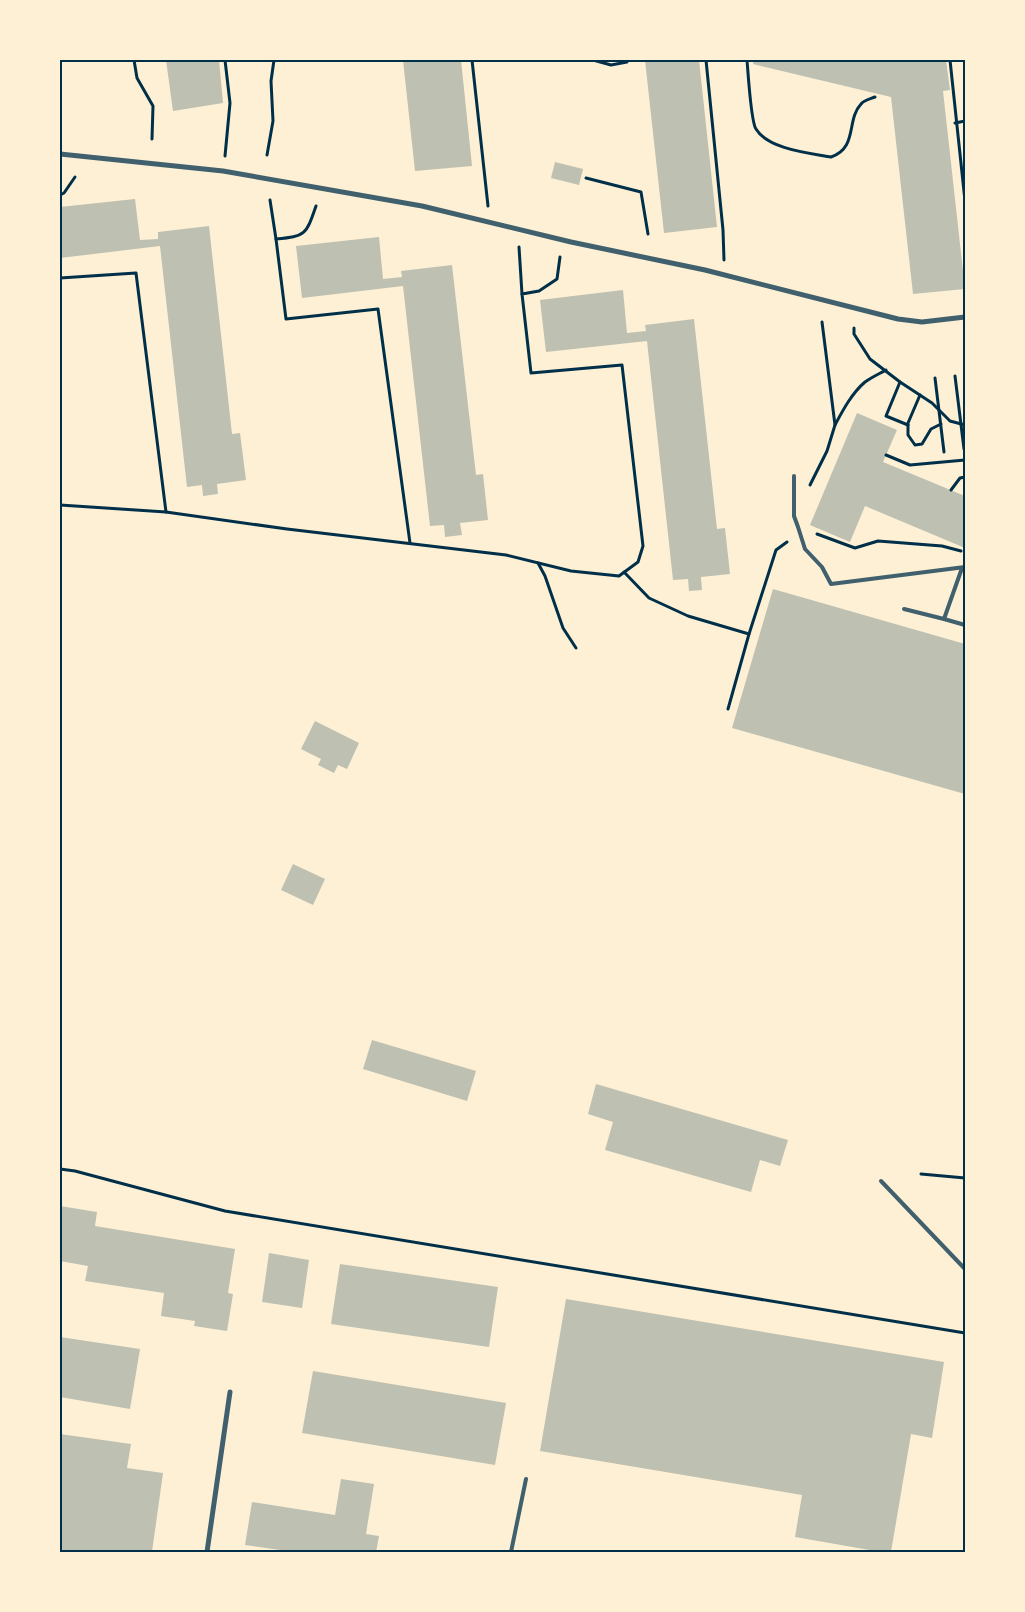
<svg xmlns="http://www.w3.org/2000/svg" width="1025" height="1612" font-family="'PT Serif',serif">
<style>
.building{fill:#bec0b2}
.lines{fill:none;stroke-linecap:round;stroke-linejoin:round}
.path{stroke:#003049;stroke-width:3}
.service{stroke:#3f606c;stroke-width:4}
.minor{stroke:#3f606c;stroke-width:5}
.neatline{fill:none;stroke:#003049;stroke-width:2}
</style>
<rect width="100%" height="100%" fill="#fdf0d5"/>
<g class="building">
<path d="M166 60H219L223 103 173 111Z"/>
<path d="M403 60H461L472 166 415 171Z"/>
<path d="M645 60H699L717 227 664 233Z"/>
<path d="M754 60H946L950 90 943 91 965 289 913 294 891 97 753 64Z"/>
<path d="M555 162 583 169 579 185 551 178Z"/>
<path d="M135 199 140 240 158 239V232L209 226 232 434 240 433 246 480 217 484 218 494 203 496 202 485 187 487 160 246 60 258V207Z"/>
<path d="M379 237 383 279 402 277 401 271 452 265 476 475 483 474 488 520 460 523 462 535 445 537 444 525 430 526 403 286 302 298 296 246Z"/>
<path d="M623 290 627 333 646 331 645 325 694 319 717 529 725 528 730 574 701 577 702 590 689 591 688 579 673 580 647 341 546 352 540 300Z"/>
<path d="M857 413 897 430 883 462 965 496V548L865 506 850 542 810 525Z"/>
<path d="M773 589 965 644V794L732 728Z"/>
<path d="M315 721 359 743 347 769 338 765 334 773 318 765 321 759 301 749Z"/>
<path d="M293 864 325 879 313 905 281 890Z"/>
<path d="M372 1040 476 1071 467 1101 363 1069Z"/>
<path d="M596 1084 788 1140 780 1166 760 1160 751 1192 605 1150 613 1122 588 1114Z"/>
<path d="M60 1206 97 1212 95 1226 235 1249 228 1293 233 1294 227 1331 194 1326 195 1321 161 1316 164 1293 85 1281 88 1266 60 1261Z"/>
<path d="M269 1253 309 1260 302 1308 262 1302Z"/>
<path d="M340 1264 498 1287 489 1347 331 1324Z"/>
<path d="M566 1299 944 1362 932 1438 911 1434 891 1552H881L795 1537 802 1495 540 1451Z"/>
<path d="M60 1337 140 1349 130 1409 60 1397Z"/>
<path d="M313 1371 506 1403 495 1465 302 1433Z"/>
<path d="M60 1434 131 1444 127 1468 163 1473 152 1552H71L60 1550Z"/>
<path d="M341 1479 374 1484 366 1534 379 1536 376 1552H294L245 1545 252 1502 335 1515Z"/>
</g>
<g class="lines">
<g class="path">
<path d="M134 60 137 78 153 106 152 139"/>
<path d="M472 60 488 206"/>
<path d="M593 60 611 65 627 62V60"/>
<path d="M706 60 723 230 724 260"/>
<path d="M747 60C748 72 751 122 756 129 768 149 809 153 831 157 858 148 846 120 861 104 864 100 870 99 875 97"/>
<path d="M950 60 965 201"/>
<path d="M955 123 965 121"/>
<path d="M267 155 273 121 271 81 274 60"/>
<path d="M225 156 230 103 225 60"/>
<path d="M586 178 641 192 648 234"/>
<path d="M60 195 64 193 75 177"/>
<path d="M270 200 276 239"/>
<path d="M316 206C306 235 306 236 276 239L286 319 378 309 410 543"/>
<path d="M519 247 522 294"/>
<path d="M60 278 136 273 166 512"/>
<path d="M854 328V334L870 359 900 382 932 403 950 421 965 425"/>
<path d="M955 376 964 449"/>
<path d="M935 378 944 452"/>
<path d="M900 382 886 416 908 425"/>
<path d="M920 395 908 423V435L915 445 922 444 931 429 941 424"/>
<path d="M835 425C843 410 852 393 865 382 872 377 879 374 886 370"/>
<path d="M886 455 910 465 965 460"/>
<path d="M810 485 827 451 835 425 822 322"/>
<path d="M951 490 960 478 965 477"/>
<path d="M60 505 166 512 287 529 506 555 571 571 619 576 638 562 643 546 622 365 531 373 522 294 539 291 557 279 560 257"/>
<path d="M817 534 855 548 878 541 942 546 961 551"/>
<path d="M538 563 545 576 563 628 576 648"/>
<path d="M624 572 649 598 688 616 749 634"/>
<path d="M728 709 749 634 776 550 787 542"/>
<path d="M60 1169 75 1171 225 1211 965 1333"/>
<path d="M921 1174 965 1178"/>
</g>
<g class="service">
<path d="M794 476V516L798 527 805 549 822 567 831 584 965 567"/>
<path d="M962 568 944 619 965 625"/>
<path d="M904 609 944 619"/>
<path d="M881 1181 965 1269"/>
<path d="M511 1552 526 1479"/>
</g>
<g class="minor">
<path d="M60 154 223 171 422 206 571 242 705 270 898 319 922 322 965 317"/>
<path d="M207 1552 230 1392"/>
</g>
</g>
<rect width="1025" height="1612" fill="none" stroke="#fdf0d5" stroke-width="122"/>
<rect x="61" y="61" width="903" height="1490" class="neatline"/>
</svg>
